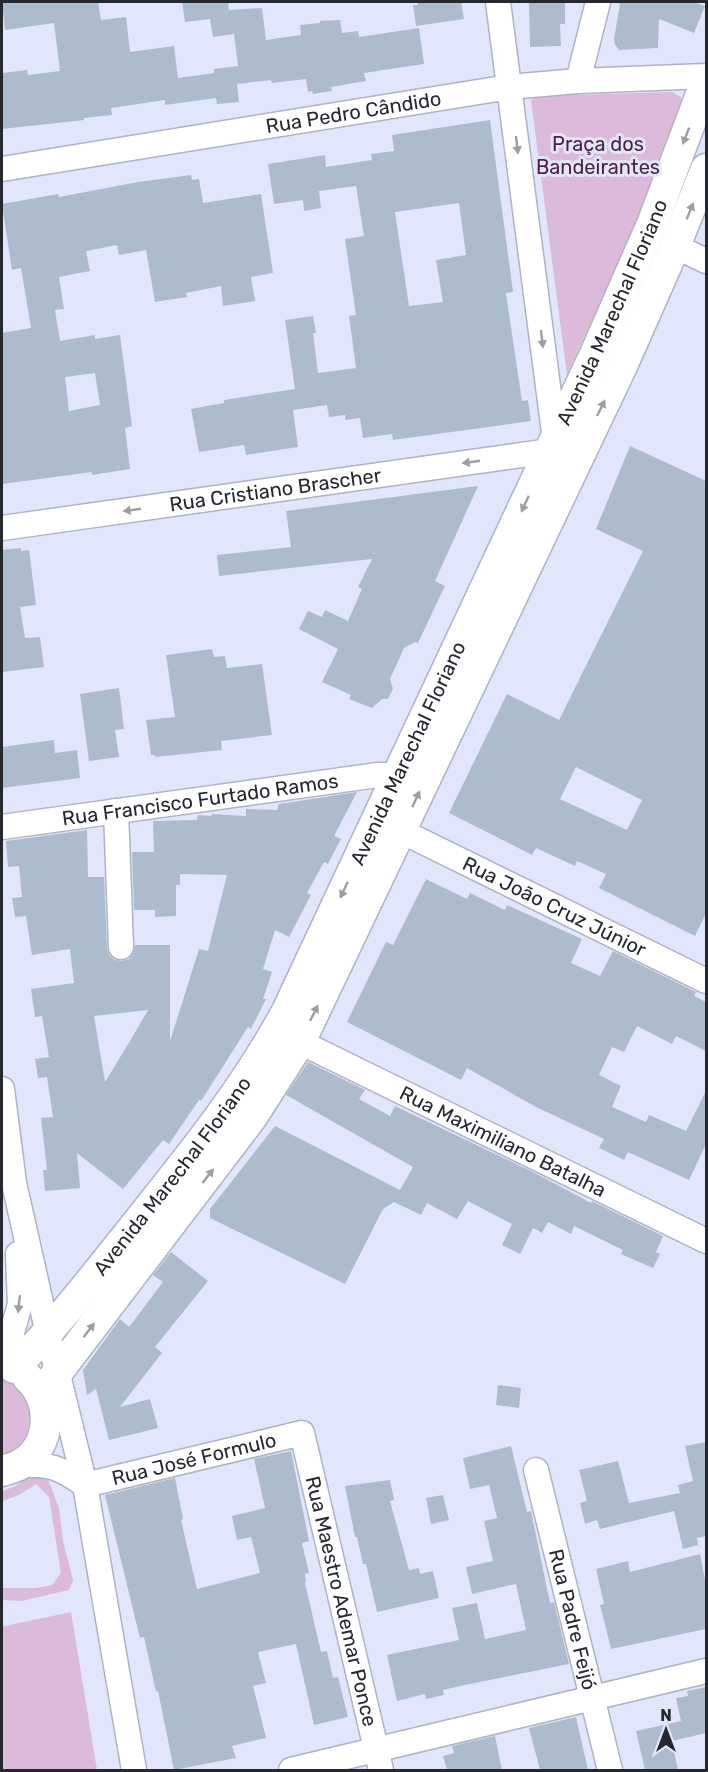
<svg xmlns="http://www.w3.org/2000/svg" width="708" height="1772" font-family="Rubik,sans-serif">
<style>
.green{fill:#dcbbda}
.building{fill:#adbccd;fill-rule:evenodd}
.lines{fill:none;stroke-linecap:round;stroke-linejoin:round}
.minor-casing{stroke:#aeb2c7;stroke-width:27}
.major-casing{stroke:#aeb2c7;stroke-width:33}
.minor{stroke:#fff;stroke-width:24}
.major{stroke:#fff;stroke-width:30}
.oneway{fill:#9d9ea2}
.labels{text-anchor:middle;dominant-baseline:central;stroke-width:6;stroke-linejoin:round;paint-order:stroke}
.street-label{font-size:20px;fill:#262830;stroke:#e2e6fc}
.park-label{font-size:20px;fill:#491f48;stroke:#e2e6fc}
</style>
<rect width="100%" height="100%" fill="#e2e6fc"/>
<g class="green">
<path d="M672 92 681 97 682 111 633 229 567 375 531 100 537 96Z"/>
<path d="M2 1378C41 1385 42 1445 2 1454Z"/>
<path d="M32 1474 47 1477 59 1508 63 1541 73 1580 69 1590 21 1601 2 1600V1588H36L52 1585 61 1573 49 1497 36 1484 19 1495 2 1501V1491L16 1486Z"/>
<path d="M71 1612 97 1770H2V1625L5 1626Z"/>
</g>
<g class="building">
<path d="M2 2H98L101 20 126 17 130 52 174 46 178 78 214 73V69L238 66 234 34 213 37 210 19 185 22 182 2H228L229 10 262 8 266 40 301 35 300 25 320 23V21L340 20 342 33 358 31 359 37 419 28 424 64 364 73 366 81 331 87 332 91 313 94 312 91 308 92 306 79 272 83 271 80 237 84 239 102 217 104 216 98 165 105V100L111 108 112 115 84 118V120L2 129V73L27 70 28 75 60 71 54 23 5 30Z"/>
<path d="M417 2H461L464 19 416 26 413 5H418Z"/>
<path d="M529 2H565V24H560L561 46 530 47Z"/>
<path d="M616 2H693L705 6 694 33 659 19 658 48 619 50 615 45 614 39 620 4Z"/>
<path d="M490 120 513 292 506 293 522 401 528 400 531 421 393 440 392 434 363 438 360 418 345 420V415L329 417 327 405 293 410 298 447 246 455 244 445 199 452 191 409 224 403V400L295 389 285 320 313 316 316 333H313L318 373 356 368 349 316 356 315 345 239 364 236 356 186 319 191 321 208 304 211 303 200 274 204 268 164 325 155 326 167 372 160 371 154 394 151 392 135ZM459 203 466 255 436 260 443 302 409 306 395 212Z"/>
<path d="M191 175 192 180 199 179 203 203 261 194 273 273 251 277 255 301 223 306 221 286 186 293 187 297 155 302 146 250 119 255 117 245 86 251 90 271 59 277 64 309 55 310 60 341 95 335V339L120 335 132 426 125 428 130 469 92 475V472L2 484V333L31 328 21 268 12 270 2 204 58 194 59 197 138 182ZM95 373 100 405 69 411 65 377Z"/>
<path d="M630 446 706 481V913L695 936 599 888 606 874 577 861 575 866 536 848 532 855 449 813 507 694 559 720 643 551 596 529ZM576 767 642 800 627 830 560 799Z"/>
<path d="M478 486 435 581 445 586 418 643 415 642 404 648 390 679 393 689 388 699H382L372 708 349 699 351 695 322 682 338 649 299 629 308 611 322 617 325 610 348 621 362 589 358 587 372 559 219 576 217 555 291 547 286 511Z"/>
<path d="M21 548V551L29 550 36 605 20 607 25 638 40 637 44 667 2 672V550Z"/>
<path d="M212 649 214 657 225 656 227 668 262 664 272 735 221 741 222 750 155 757V755H151L146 720 175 717 166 655Z"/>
<path d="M119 688 124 729 115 730 119 757 89 761 80 694Z"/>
<path d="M54 740 55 753 77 750 80 778 2 788V747Z"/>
<path d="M357 792 334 836 341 839 328 864 324 862 307 893 311 895 289 937 275 930 263 969 272 972 263 999H266L251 1029 248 1027 201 1101 199 1100 169 1144 163 1140 123 1189 77 1153 80 1188 45 1191 43 1170H47L41 1118 53 1117 47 1077 38 1078 35 1059 49 1057 42 1016 35 1017 31 989 74 983 70 949 32 955 26 916 15 917 12 898 22 897 19 866 8 867 6 841 87 830 88 877H104L107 948 109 955 115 960 122 961 129 959 133 954 135 945H170V1041L199 949 208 951 227 875 180 874V885H176V916L155 917V910H134L132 852H154L153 821 197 820 198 815 211 816 212 814 246 816V809L277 810 279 804ZM148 1010 130 1041 105 1082 94 1016Z"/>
<path d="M426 879 467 899 470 893 505 910 507 905 582 939 571 963 600 976 613 951 696 992 694 996 706 1002V1051L676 1036 672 1044 637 1026 624 1052 612 1047 599 1075 621 1086 612 1107 646 1122 649 1115 686 1131 706 1091V1144L689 1180 628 1152 624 1160 599 1148 604 1139 536 1107 467 1068 461 1080 347 1022 386 942 393 945Z"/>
<path d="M308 1062 365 1090 359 1099 390 1116 395 1106 535 1173 591 1203 592 1201 663 1236 656 1252 660 1254 653 1268 621 1254 623 1250 574 1226 571 1234 548 1222 542 1233 533 1228 520 1254 502 1245 512 1224 468 1201 457 1219 427 1203 421 1215 394 1202 383 1209 345 1284 210 1218V1209L275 1126 400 1190 413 1167 286 1095Z"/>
<path d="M171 1252 208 1281 155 1347 162 1353 120 1407 150 1399 158 1428 109 1440 96 1389 87 1395 83 1370 120 1319 129 1327 163 1282 153 1275Z"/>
<path d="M498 1385 521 1388 519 1408 496 1405Z"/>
<path d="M706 1442V1536L697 1538 698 1545 683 1549 674 1511 600 1529 597 1520 585 1524 580 1503 587 1501 579 1470 618 1461 629 1503 680 1493 678 1485 693 1481 685 1446Z"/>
<path d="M511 1446 527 1512 531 1511 550 1603 554 1602 569 1664 460 1686 443 1690 444 1695 426 1699 425 1694 397 1701 387 1655 459 1640 452 1608 477 1603 485 1639 526 1630 516 1584 472 1594 466 1567 493 1561 484 1521 497 1518 489 1485 470 1489 463 1458Z"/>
<path d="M291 1451 309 1541 302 1543 309 1573 305 1574 306 1583H305L321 1652 327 1651 333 1678 338 1677 348 1717 314 1725 296 1644 258 1652 266 1683 253 1686 266 1738 232 1746 236 1758 174 1770 158 1691 156 1692 144 1637 140 1638 105 1495 175 1478 183 1519 181 1520 197 1589 260 1573 251 1537 237 1540 232 1516 265 1508 254 1459Z"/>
<path d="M390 1480 394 1500 390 1501 409 1570 419 1568 420 1574 433 1571 439 1598 377 1612 366 1564H363L357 1537H355L345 1486Z"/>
<path d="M443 1495 449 1520 431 1524 426 1498Z"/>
<path d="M700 1554 706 1585V1629L611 1649 600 1605 604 1604 596 1569 628 1561 630 1572Z"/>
<path d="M706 1687V1733L672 1741 678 1770H645L636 1731 681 1721 676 1698 688 1696 687 1691Z"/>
<path d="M576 1717 588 1770H540L529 1728Z"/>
<path d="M495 1736 502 1770H447L443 1756 454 1753 452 1746Z"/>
</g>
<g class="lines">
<g class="minor-casing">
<g id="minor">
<path d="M498 2 555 440"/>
<path d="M578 81 598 2"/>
<path id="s1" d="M2 169 509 87 578 81 706 76"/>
<path d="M675 246 706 261"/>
<path id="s2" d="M2 528 550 451"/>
<path d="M116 811 121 947"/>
<path id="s3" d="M2 827 378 775H398"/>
<path id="s4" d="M401 831 706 981"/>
<path id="s5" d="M300 1042 706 1241"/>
<path d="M2 1089 14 1183 48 1334 85 1485 134 1770"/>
<path d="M3 1365 20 1304 18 1254"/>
<path d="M19 1465C51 1464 59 1467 85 1485"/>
<path id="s6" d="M536 1470 610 1770"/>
<path id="s7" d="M85 1485 302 1433 381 1770"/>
<path d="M291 1770 706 1671"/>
</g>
</g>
<g class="major-casing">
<g id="major">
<path id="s8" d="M14 1368C59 1323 97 1273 137 1223 192 1154 245 1089 287 1011L595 354 652 224 706 81"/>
<path d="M41 1394 252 1117 300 1042 622 366 675 246 706 169"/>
<path d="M2 1471C7 1469 14 1468 19 1465 52 1448 54 1401 28 1378"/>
</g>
</g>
<use href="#minor" class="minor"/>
<use href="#major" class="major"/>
</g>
<defs><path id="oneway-solid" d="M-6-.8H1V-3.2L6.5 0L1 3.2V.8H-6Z" transform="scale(1.5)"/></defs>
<g class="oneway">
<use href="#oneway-solid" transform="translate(686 136) rotate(111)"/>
<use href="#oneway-solid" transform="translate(517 145) rotate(83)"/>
<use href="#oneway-solid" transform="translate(690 211) rotate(-68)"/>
<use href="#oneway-solid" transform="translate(542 339) rotate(83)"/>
<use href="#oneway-solid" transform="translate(601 408) rotate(-64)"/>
<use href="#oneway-solid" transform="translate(471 462) rotate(172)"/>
<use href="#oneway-solid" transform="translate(525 504) rotate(115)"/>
<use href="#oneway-solid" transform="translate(132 510) rotate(172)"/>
<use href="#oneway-solid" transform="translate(416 799) rotate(-65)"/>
<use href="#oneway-solid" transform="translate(344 890) rotate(115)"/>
<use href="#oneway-solid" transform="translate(314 1013) rotate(-64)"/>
<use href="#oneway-solid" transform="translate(208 1176) rotate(-52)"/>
<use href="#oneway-solid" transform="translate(19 1304) rotate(96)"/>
<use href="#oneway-solid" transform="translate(89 1330) rotate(-53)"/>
</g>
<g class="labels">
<g class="street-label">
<text stroke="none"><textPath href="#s1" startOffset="356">Rua Pedro Cândido</textPath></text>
<text stroke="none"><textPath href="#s8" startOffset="1221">Avenida Marechal Floriano</textPath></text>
<text stroke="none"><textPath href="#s2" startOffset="276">Rua Cristiano Brascher</textPath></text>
<text stroke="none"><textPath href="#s8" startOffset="735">Avenida Marechal Floriano</textPath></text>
<text stroke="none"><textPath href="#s3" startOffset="200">Rua Francisco Furtado Ramos</textPath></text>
<text stroke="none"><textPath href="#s4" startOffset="171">Rua João Cruz Júnior</textPath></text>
<text stroke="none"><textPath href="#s5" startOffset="226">Rua Maximiliano Batalha</textPath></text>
<text stroke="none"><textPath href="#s8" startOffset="249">Avenida Marechal Floriano</textPath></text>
<text stroke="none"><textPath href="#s7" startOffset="112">Rua José Formulo</textPath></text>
<text stroke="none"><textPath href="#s7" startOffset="396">Rua Maestro Ademar Ponce</textPath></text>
<text stroke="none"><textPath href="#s6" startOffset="154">Rua Padre Feijó</textPath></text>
</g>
<g class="park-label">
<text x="598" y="144">Praça dos<tspan x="598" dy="23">Bandeirantes</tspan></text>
</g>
</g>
<rect width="708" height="1772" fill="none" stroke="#262830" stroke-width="6"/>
<g transform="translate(666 1730)" stroke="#e2e6fc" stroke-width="4.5" paint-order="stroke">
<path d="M0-4.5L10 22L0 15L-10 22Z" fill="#262830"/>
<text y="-9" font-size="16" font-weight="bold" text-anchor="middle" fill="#262830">N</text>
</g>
</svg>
